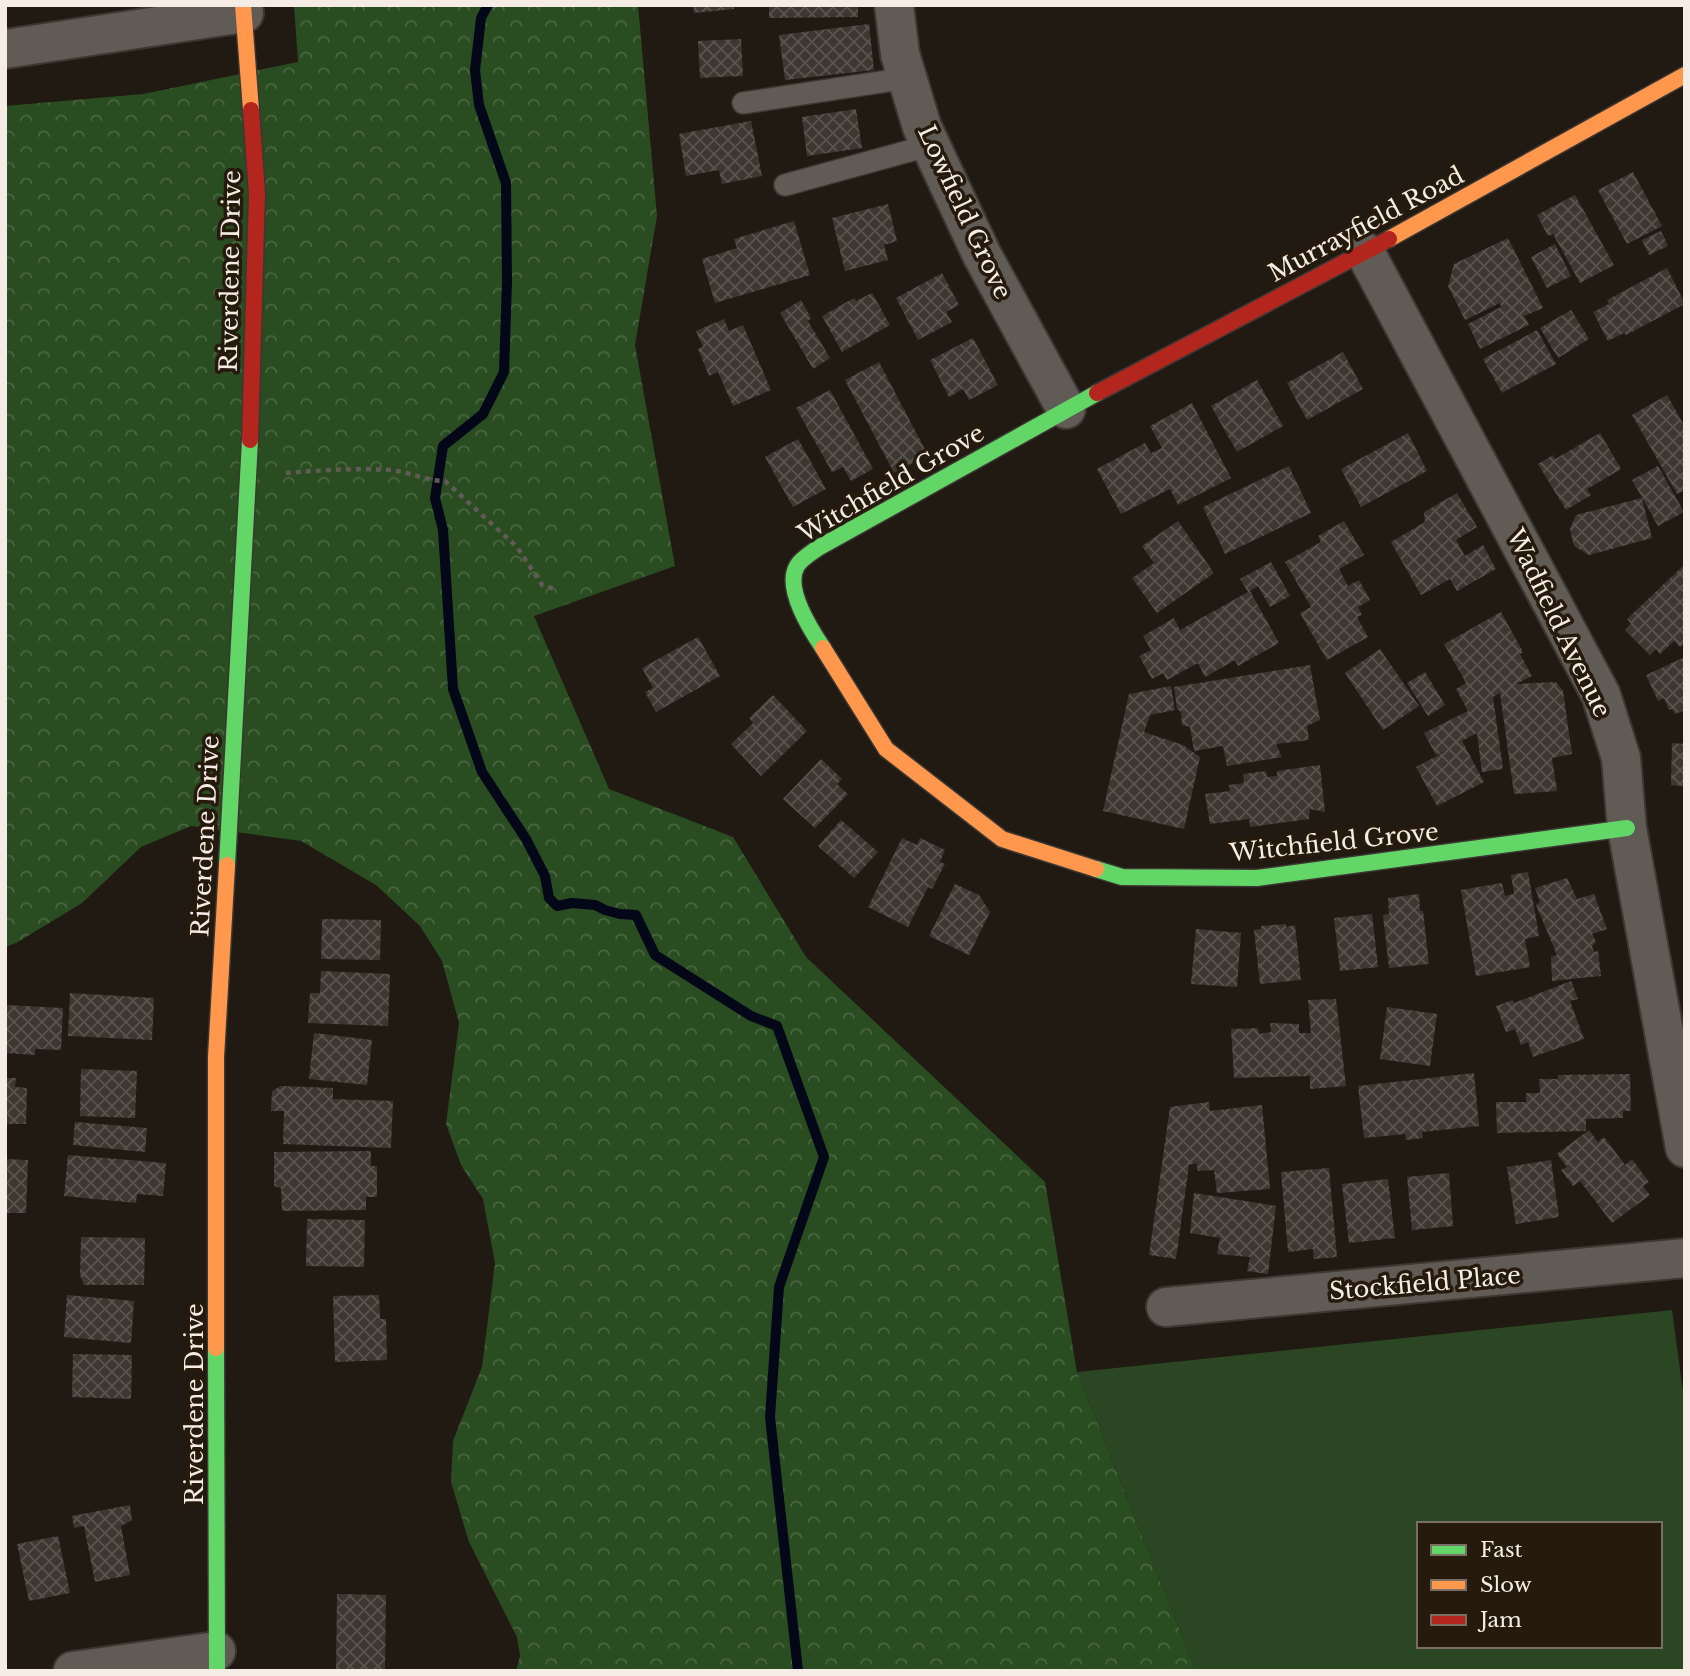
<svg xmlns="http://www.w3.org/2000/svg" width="1690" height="1676" font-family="'Libre Baskerville',serif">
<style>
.grass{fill:#2a4622;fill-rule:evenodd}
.forest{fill:url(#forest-crowns)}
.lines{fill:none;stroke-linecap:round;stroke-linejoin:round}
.stream{stroke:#030718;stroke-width:10}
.building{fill:url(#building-cross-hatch)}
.lane-casing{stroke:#3c3732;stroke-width:24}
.street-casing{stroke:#3c3732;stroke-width:42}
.fast-casing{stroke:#3c3732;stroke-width:19}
.slow-casing{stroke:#3c3732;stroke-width:19}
.jam-casing{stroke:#3c3732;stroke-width:19}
.path{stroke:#605b55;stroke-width:4.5;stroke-dasharray:5 5;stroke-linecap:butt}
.lane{stroke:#615b55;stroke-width:21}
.street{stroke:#615b55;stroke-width:38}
.fast{stroke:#63d668;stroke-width:16}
.slow{stroke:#ff974d;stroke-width:16}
.jam{stroke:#b3261e;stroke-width:16}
.labels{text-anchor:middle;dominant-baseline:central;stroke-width:7;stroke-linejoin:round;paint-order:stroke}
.street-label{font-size:24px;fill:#f5ede5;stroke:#261a0d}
</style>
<defs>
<pattern id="forest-crowns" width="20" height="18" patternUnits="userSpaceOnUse" patternTransform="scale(1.75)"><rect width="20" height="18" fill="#2a4c21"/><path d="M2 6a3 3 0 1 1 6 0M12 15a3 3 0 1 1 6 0" fill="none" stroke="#4a6641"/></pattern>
<pattern id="building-cross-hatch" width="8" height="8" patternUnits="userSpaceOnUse" patternTransform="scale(1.75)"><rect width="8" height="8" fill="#3c3730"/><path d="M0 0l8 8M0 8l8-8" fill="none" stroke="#59544e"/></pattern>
</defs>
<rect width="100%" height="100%" fill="#201a13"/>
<path class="grass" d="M1672 1310 1685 1406V1671H1196L1077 1372ZM1419 1524H1660V1646H1419Z"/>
<path class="forest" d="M294 5H638L657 216 635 345 675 566 534 616 609 789 733 837 806 957 1045 1182 1077 1372 1196 1671H516L520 1656 517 1637 469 1542 451 1482 453 1441 482 1367 495 1263 483 1199 461 1165 446 1124 459 1023 442 961 420 926 376 885 301 841 191 826 141 847 82 903 16 943 5 947V106L143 94 298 62Z"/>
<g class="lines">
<path class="stream" d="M488 5 481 18 475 70 479 105 506 183 507 282 504 372 483 414 443 446 435 498 443 530 453 689 482 772 526 839 545 876 549 898 557 906 572 903 595 905 605 910 620 914 636 915 655 955 751 1016 777 1026 824 1157 779 1287 770 1417 798 1671"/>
</g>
<g class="building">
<path d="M693 5H734V9L694 13Z"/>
<path d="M769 5H858V17L769 18Z"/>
<path d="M869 24 874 70 785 80 779 35Z"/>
<path d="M741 39 743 76 700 78 698 41Z"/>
<path d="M856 109 862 148 807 156 802 117Z"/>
<path d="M751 121 762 176 722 184 719 170 686 176 679 134Z"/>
<path d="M1633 172 1662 226 1627 244 1598 190Z"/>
<path d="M1575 195 1614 265 1580 283 1553 234 1548 236 1537 215Z"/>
<path d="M888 204 897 241 884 245 888 260 845 271 832 218Z"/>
<path d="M794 221 810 275 715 303 702 259 737 248 734 239Z"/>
<path d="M1661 231 1668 246 1649 255 1642 240Z"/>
<path d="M1508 238 1543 308 1524 316 1529 325 1480 349 1468 324 1501 307 1500 303 1465 320 1448 286 1454 264Z"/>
<path d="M1555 244 1571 276 1547 288 1531 257Z"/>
<path d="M1667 268 1685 304 1626 335 1624 333 1608 341 1593 312 1609 304 1607 300Z"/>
<path d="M942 273 959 305 946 312 952 322 918 340 896 298Z"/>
<path d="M872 293 890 325 842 352 822 316 854 298 856 301Z"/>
<path d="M801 300 811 318 808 321 830 358 813 369 780 313Z"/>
<path d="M1571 310 1589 339 1558 358 1540 328Z"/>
<path d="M724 319 729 331 743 325 771 390 733 406 718 372 709 376 698 349 703 347 696 331Z"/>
<path d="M1537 330 1556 364 1502 393 1483 359Z"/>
<path d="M973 338 998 385 969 400 963 389 949 397 930 360Z"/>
<path d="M1343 352 1363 389 1307 420 1287 383Z"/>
<path d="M879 362 928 455 894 473 845 380Z"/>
<path d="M1257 380 1283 426 1237 452 1211 406Z"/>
<path d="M830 390 873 469 851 481 843 467 832 472 796 408Z"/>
<path d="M1667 395 1685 427V490L1677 494 1632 415Z"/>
<path d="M1192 403 1231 478 1178 505 1170 489 1121 514 1097 469 1145 443 1151 453 1162 448 1150 426Z"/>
<path d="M1408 433 1427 471 1361 507 1341 469Z"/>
<path d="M1600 433 1621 469 1587 489 1591 495 1566 510 1538 464 1553 455 1555 459Z"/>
<path d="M798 439 826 489 793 507 765 457Z"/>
<path d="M1289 466 1311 513 1225 554 1203 507Z"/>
<path d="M1658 466 1684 512 1658 526 1632 480Z"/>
<path d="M1457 493 1477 527 1456 540 1465 556 1483 545 1496 569 1457 591 1450 579 1421 595 1391 542 1425 522 1424 512Z"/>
<path d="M1642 498 1652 538 1589 555 1574 546 1570 529 1576 515Z"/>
<path d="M1178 521 1214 573 1157 613 1132 578 1154 563 1142 546Z"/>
<path d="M1344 521 1364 555 1339 569 1348 586 1359 580 1370 600 1358 607 1362 615 1357 617 1368 637 1327 660 1300 613 1311 607 1285 562 1321 542 1318 536Z"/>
<path d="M1271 562 1290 596 1270 607 1258 586 1250 591 1279 643 1238 666 1235 660 1205 677 1198 663 1167 680 1163 673 1152 679 1139 656 1151 650 1143 636 1174 618 1180 630 1248 592 1240 579Z"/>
<path d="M1683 566 1685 568V642L1680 647 1674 641 1660 654 1656 649 1650 655 1625 630 1631 624 1627 619Z"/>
<path d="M1501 612 1523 652 1520 654 1532 676 1516 684 1556 682 1563 691 1572 754 1552 758 1557 791 1514 794 1500 693 1493 697 1503 769 1482 772 1477 733 1462 741 1484 782 1437 806 1416 767 1446 751 1436 755 1424 733 1468 711 1456 689 1466 683 1444 644Z"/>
<path d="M698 637 720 676 656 712 645 692 653 688 642 668Z"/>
<path d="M1380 649 1419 706 1383 730 1345 673Z"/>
<path d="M1685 657V710L1675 714 1672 709 1669 710 1664 698 1658 701 1646 675Z"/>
<path d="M1310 665 1320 720 1307 726 1309 740 1276 744 1282 757 1227 766 1223 746 1194 751 1190 727 1182 725 1181 712 1177 709 1174 687Z"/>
<path d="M1425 672 1445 705 1428 716 1407 683Z"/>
<path d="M1171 686 1175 710 1150 715 1144 732 1183 745 1200 757 1184 829 1103 811 1129 694Z"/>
<path d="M773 695 807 731 761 776 731 744 753 723 749 718Z"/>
<path d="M1672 743 1685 744V786L1671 785Z"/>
<path d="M821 759 842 779 837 784 848 794 815 828 783 799Z"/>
<path d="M1320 765 1325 812 1310 809 1309 819 1250 827 1249 819 1210 824 1205 794 1230 791 1229 785 1244 783 1243 774 1266 771 1267 777 1277 776V771Z"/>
<path d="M841 820 878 852 854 878 818 846Z"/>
<path d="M902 838 917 845 920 838 945 850 940 862 945 864 932 889 928 887 908 927 868 907Z"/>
<path d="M1528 872 1539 936 1525 939 1530 967 1476 976 1461 890 1502 883 1505 896 1514 894 1511 875Z"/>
<path d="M1567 878 1577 899 1594 894 1607 929 1592 934 1596 942 1592 946 1594 952 1598 951 1601 976 1552 981 1551 957 1557 955 1536 905 1540 902 1535 888Z"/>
<path d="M955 884 979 895 990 912 969 955 929 936Z"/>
<path d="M1419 894 1420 911H1423L1429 964 1389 968 1383 915 1389 914 1388 898Z"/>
<path d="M1372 914 1378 967 1340 971 1334 918Z"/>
<path d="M322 919 381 920 380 960 321 959Z"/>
<path d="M1286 924V927L1295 925 1301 980 1260 984 1254 930 1261 929V926Z"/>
<path d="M1196 929 1241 933 1237 987 1191 984Z"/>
<path d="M321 971 390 974 388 1026 308 1023 310 993H320Z"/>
<path d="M1571 981 1578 999 1570 1001 1584 1039 1533 1057 1528 1042 1521 1045 1515 1029 1506 1032 1496 1006 1513 1000 1514 1003Z"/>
<path d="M70 993 154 998 152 1040 68 1036Z"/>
<path d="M1336 999 1346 1086 1310 1089V1076L1234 1078 1231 1029 1258 1028 1259 1034 1271 1032 1270 1023 1299 1024V1033H1311L1308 1000Z"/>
<path d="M5 1005 63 1008 61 1050 35 1049V1055L5 1053Z"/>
<path d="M1387 1007 1437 1014 1430 1066 1380 1059Z"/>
<path d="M314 1033 372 1040 367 1085 309 1079Z"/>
<path d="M81 1069 137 1071 135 1118 80 1116Z"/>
<path d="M1474 1073 1479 1126 1422 1132 1423 1138 1406 1140 1405 1134 1364 1138 1358 1086Z"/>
<path d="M1630 1074 1631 1111H1623V1118L1586 1119V1131L1497 1133 1496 1102H1526V1093H1540L1539 1079H1558V1075Z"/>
<path d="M5 1078H16L15 1087 27 1088 26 1124H5Z"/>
<path d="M281 1086 333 1088V1099L393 1101 391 1148 283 1144 284 1111H271L272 1091Z"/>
<path d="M1209 1102 1210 1111 1262 1105 1270 1189 1217 1193 1214 1170 1198 1171 1196 1163 1189 1165 1176 1259 1149 1255 1170 1107Z"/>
<path d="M75 1122 147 1128 145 1152 73 1145Z"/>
<path d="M1589 1130 1598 1142 1604 1137 1625 1165 1632 1159 1649 1182 1643 1186 1650 1195 1612 1223 1580 1181 1573 1186 1561 1170 1567 1167 1557 1154Z"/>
<path d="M371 1151V1166H377V1197H366V1210L282 1211 281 1188 274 1186V1152Z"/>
<path d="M68 1155 166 1163 163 1196 137 1194 136 1203 64 1196Z"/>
<path d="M5 1159 28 1160 26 1213H5Z"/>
<path d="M1551 1160 1559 1217 1516 1224 1507 1167Z"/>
<path d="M1329 1168 1337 1257 1314 1259 1313 1249 1288 1252 1281 1172Z"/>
<path d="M1449 1173 1453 1226 1412 1230 1407 1177Z"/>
<path d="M1388 1179 1395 1238 1349 1243 1342 1184Z"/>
<path d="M1194 1193 1276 1206 1268 1274 1247 1271 1250 1257 1217 1254 1220 1238 1190 1233Z"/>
<path d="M307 1219 365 1220 364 1267 306 1266Z"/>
<path d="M81 1237 145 1238 144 1285H84L80 1275Z"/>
<path d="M67 1295 134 1301 131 1343 64 1337Z"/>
<path d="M379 1295 380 1319H386L387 1360 335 1362 333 1296Z"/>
<path d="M73 1354 132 1355 131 1399 72 1397Z"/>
<path d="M130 1505 132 1520 121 1526 130 1575 95 1582 84 1526 74 1528 72 1516Z"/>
<path d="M58 1536 70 1593 29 1601 17 1544Z"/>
<path d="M337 1594 386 1595 385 1671H336Z"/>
</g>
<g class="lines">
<g class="lane-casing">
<g id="lane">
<path d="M743 103 907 78"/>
<path d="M785 185 931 145"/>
</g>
</g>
<g class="street-casing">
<g id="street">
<path d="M894 5 900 54 922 127 982 255 1066 409"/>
<path d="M5 49 244 13"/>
<path d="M1365 252 1601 695 1621 758 1627 828 1685 1148"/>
<path d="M1166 1307 1685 1258"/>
<path d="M73 1671 216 1651"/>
</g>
</g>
<g class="fast-casing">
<g id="fast">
<path d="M823 648C811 630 784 588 797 566 801 559 811 553 818 548L1097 393"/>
<path d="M227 865 250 440"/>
<path d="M1096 869 1122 877 1257 878 1627 828"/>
<path d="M216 1348 217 1671"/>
</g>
</g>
<g class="slow-casing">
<g id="slow">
<path d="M243 5 251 110"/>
<path d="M1389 239 1685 75"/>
<path d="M823 648 886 749 1002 839 1096 869"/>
<path d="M216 1348V1057L227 865"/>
</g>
</g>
<g class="jam-casing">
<g id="jam">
<path d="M1097 393 1389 239"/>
<path d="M250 440 257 193 251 110"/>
</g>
</g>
<path class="path" d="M286 473C320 470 356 468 391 470 410 472 426 481 445 481L517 547 542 585 555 589"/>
<use href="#lane" class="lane"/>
<use href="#street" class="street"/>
<use href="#fast" class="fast"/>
<use href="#slow" class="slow"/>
<use href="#jam" class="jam"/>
</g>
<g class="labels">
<g class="street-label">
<text transform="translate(965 212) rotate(65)">Lowfield Grove</text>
<text transform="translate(1366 224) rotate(-28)">Murrayfield Road</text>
<text transform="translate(230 271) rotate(-89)">Riverdene Drive</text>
<text transform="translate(891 483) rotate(-30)">Witchfield Grove</text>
<text transform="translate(1559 623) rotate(64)">Wadfield Avenue</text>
<text transform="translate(205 836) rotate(-87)">Riverdene Drive</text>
<text transform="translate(1334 842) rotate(-6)">Witchfield Grove</text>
<text transform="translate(1425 1283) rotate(-5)">Stockfield Place</text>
<text transform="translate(194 1404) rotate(-90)">Riverdene Drive</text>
</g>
</g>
<rect width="1690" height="1676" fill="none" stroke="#f5ede5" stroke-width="14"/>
<rect x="1417" y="1522" width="245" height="126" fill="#261a0d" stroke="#796e63" stroke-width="2"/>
<rect x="1431" y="1545" width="35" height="10" fill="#63d668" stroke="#796e63" stroke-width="2"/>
<text x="1480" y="1557" font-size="21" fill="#f5ede5">Fast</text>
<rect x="1431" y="1580" width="35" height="10" fill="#ff974d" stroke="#796e63" stroke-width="2"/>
<text x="1480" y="1592" font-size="21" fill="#f5ede5">Slow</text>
<rect x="1431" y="1615" width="35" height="10" fill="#b3261e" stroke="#796e63" stroke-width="2"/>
<text x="1480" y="1627" font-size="21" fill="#f5ede5">Jam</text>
</svg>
